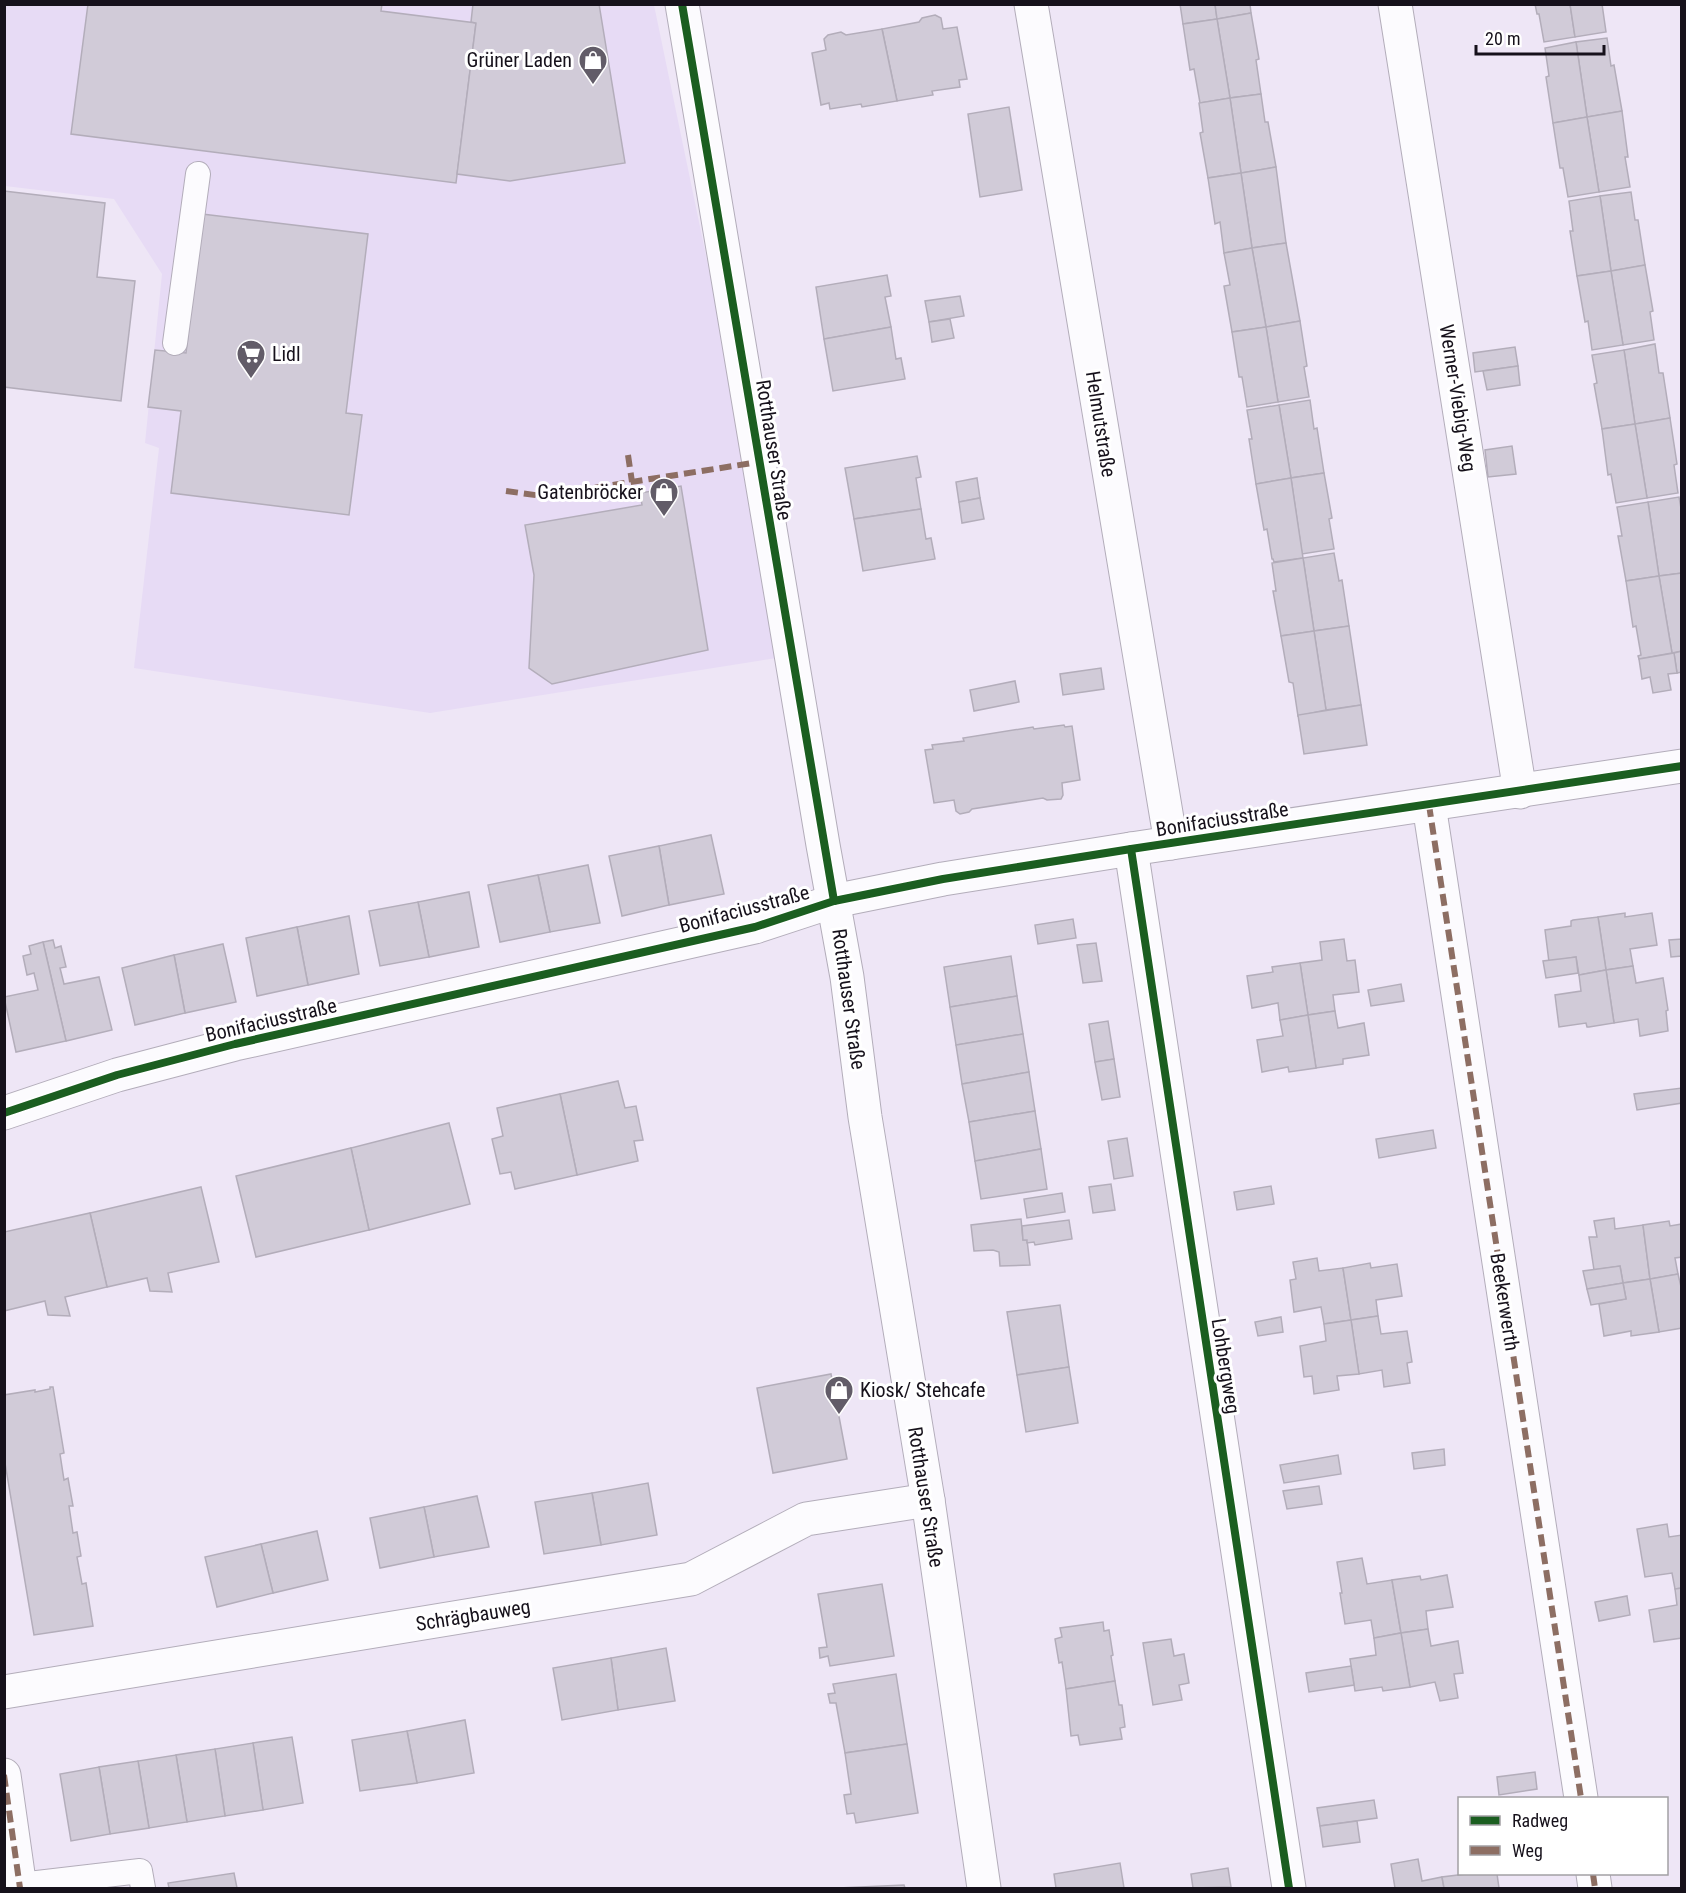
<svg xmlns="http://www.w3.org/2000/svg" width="1686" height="1893" font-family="'Roboto Condensed',sans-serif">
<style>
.built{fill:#e7dbf5}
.building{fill:#d1cbd8;stroke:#b3adba;stroke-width:1.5}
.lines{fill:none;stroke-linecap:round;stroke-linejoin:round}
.lane-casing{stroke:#b3adba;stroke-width:26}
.street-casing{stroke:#b3adba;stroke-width:35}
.secondary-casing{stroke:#b3adba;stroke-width:35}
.lane{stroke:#fcfbfe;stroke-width:24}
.street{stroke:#fcfbfe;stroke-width:33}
.secondary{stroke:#fcfbfe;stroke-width:33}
.quiet{stroke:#8d6e63;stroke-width:6;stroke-dasharray:12 6;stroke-linecap:butt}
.cycleway-casing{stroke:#fff;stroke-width:11}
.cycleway{stroke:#1b5e20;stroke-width:8}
.labels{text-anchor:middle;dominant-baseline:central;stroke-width:6;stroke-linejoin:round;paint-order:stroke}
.poi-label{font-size:20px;fill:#16111b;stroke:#fff;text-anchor:end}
.street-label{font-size:20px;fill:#16111b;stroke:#fff}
</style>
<rect width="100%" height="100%" fill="#eee6f6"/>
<path class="built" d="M5 5H654L789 656 430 713 134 668 159 448 145 443 162 274 114 199 5 186Z"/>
<g class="building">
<path d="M88 4H382L381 11 476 23 456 183 71 134Z"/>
<path d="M473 4H599L625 163 510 181 457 174 476 23 471 22Z"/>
<path d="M1180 4H1215L1217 19 1183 24Z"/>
<path d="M1215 4H1250L1251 13 1217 19Z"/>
<path d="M1535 4H1570L1575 37 1544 42 1539 14H1537Z"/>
<path d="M1570 4H1602L1606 32 1575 37Z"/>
<path d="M1251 13 1259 59 1256 60 1261 94 1230 98 1217 19Z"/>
<path d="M935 15 941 18 943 29 957 27 967 79 959 80 960 87 932 91 933 95 897 101 882 29 919 22 922 18Z"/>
<path d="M1217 19 1230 98 1200 103 1194 69 1190 70 1183 24Z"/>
<path d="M882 29 897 101 862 107 861 104 830 109 829 103 821 105 812 53 826 50 824 39 828 35 841 32 846 35Z"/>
<path d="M1607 38 1611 66 1614 65 1622 111 1587 117 1576 42Z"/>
<path d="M1576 42 1587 117 1553 123 1546 77 1549 76 1545 48Z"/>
<path d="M1261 94 1265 122H1268L1276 167 1241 173 1230 98Z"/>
<path d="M1230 98 1241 173 1208 178 1200 133 1203 132 1199 103Z"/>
<path d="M1009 107 1022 190 980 197 968 114Z"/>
<path d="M1622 111 1628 157H1625L1630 187 1599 192 1587 117Z"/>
<path d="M1587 117 1599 192 1568 197 1563 168H1560L1553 123Z"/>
<path d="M1276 167 1286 243 1252 248 1241 173Z"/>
<path d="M1241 173 1252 248 1224 253 1220 222 1215 224 1208 178Z"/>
<path d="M4 191 105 203 97 277 135 281 121 401 4 387Z"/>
<path d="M1631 192 1635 220H1638L1645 265 1611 271 1600 196Z"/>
<path d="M1600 196 1611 271 1577 276 1570 231H1573L1569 201Z"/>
<path d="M202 214 368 234 346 413 362 415 349 515 171 493 181 411 148 407 155 350 186 353Z"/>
<path d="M1286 243 1300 321 1266 327 1252 248Z"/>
<path d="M1252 248 1266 327 1232 332 1224 286 1230 285 1224 253Z"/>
<path d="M1645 265 1653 311 1650 312 1654 340 1623 345 1611 271Z"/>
<path d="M1611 271 1623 345 1592 350 1588 321 1585 322 1577 276Z"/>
<path d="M887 275 891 296 885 297 891 327 824 339 816 287Z"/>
<path d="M960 296 964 316 929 322 925 301Z"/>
<path d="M950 319 954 338 932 342 929 322Z"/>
<path d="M1300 321 1307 366 1304 367 1309 397 1278 402 1266 327Z"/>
<path d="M891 327 896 359 901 358 905 379 833 391 824 339Z"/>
<path d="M1266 327 1278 402 1247 407 1242 377H1239L1232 332Z"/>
<path d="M1655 344 1659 373H1663L1670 418 1635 424 1624 350Z"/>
<path d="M1515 347 1518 366 1475 372 1473 353Z"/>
<path d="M1624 350 1635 424 1602 429 1594 384 1597 383 1592 355Z"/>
<path d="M1518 366 1520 385 1487 390 1483 371Z"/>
<path d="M1310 400 1314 429 1317 428 1324 473 1291 478 1279 405Z"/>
<path d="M1279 405 1291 478 1256 484 1249 439H1252L1247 410Z"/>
<path d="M1670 418 1677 464 1674 465 1678 493 1647 498 1635 424Z"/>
<path d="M1635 424 1647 498 1616 503 1611 474 1608 475 1602 429Z"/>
<path d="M1512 446 1516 474 1488 477 1485 450Z"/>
<path d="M917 456 921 477 916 478 921 509 854 519 845 468Z"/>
<path d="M1324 473 1332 518 1329 519 1334 549 1302 554 1291 478Z"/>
<path d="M977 478 980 498 959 502 956 482Z"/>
<path d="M1291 478 1303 558 1274 562 1273 559H1272L1267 529 1264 530 1256 484Z"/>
<path d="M681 486 708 650 552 684 529 668 534 575 525 525 642 505 640 493Z"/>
<path d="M1679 497 1682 514V573L1659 576 1648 502Z"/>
<path d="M980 498 984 519 962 523 959 502Z"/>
<path d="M1648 502 1659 576 1626 581 1618 536H1622L1617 507Z"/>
<path d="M921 509 926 539 931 538 935 559 863 571 854 519Z"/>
<path d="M1334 553 1339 581 1342 580 1349 626 1314 631 1303 558Z"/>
<path d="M1303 558 1314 631 1281 636 1273 591H1276L1272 563Z"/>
<path d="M1682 573V651L1672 653 1659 576Z"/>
<path d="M1659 576 1672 653 1639 659 1638 656 1641 655 1636 626 1633 627 1626 581Z"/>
<path d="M1349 626 1361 705 1326 710 1314 631Z"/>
<path d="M1314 631 1326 710 1298 716 1293 683 1289 682 1281 636Z"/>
<path d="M1682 651V672L1677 673 1674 653Z"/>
<path d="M1674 653 1677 673 1668 674 1671 690 1653 693 1650 677 1642 679 1639 659Z"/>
<path d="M1101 668 1104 689 1063 695 1060 674Z"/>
<path d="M1015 681 1019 702 974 711 970 690Z"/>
<path d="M1361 705 1367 745 1304 754 1298 715Z"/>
<path d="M1064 725 1065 727 1072 726 1080 780 1062 783 1063 795 1061 799 1047 800 1043 798 972 809 969 812 960 814 956 811 954 800 934 803 925 750 933 749 932 745 964 741 963 738 1033 727 1034 729Z"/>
<path d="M711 835 724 894 669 905 659 846Z"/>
<path d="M659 846 669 905 622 916 609 856Z"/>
<path d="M588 865 600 923 550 932 538 875Z"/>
<path d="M538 875 550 932 500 942 488 885Z"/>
<path d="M469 892 479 947 429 957 418 902Z"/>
<path d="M418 902 429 957 380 966 369 911Z"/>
<path d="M1625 913V917L1652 913 1657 945 1630 949 1633 966 1606 970 1598 917Z"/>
<path d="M349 916 359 974 308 985 297 927Z"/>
<path d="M1598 917 1606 970 1579 975 1576 957 1549 962 1545 930 1571 926V921L1573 920Z"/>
<path d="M1073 919 1076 938 1038 944 1035 925Z"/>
<path d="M297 927 308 985 257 996 246 938Z"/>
<path d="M1344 939 1347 961 1355 960 1359 992 1333 995 1335 1011 1308 1015 1300 963 1322 960 1320 942Z"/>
<path d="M1682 939V956L1671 957 1669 940Z"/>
<path d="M53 940 55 948 61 946 66 967 60 968 64 984 99 977 112 1030 66 1041 43 942Z"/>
<path d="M43 942 66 1041 16 1052 4 997 38 990 34 973 27 975 23 956 31 954 29 946Z"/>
<path d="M1096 943 1102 981 1083 983 1077 945Z"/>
<path d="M223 944 236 1002 185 1013 174 955Z"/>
<path d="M174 955 185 1013 135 1025 122 968Z"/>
<path d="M1011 956 1017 996 950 1007 944 967Z"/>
<path d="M1576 957 1578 973 1546 978 1543 961Z"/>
<path d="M1300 963 1308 1015 1280 1020 1278 1003 1252 1008 1247 976 1273 972 1272 967Z"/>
<path d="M1633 966 1636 983 1663 978 1668 1010 1666 1011 1668 1031 1640 1036 1638 1019 1614 1023 1606 970Z"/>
<path d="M1606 970 1614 1023 1589 1027H1587L1586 1023 1559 1027 1555 995 1581 991 1579 975Z"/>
<path d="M1401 984 1404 1001 1371 1006 1368 990Z"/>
<path d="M1017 996 1023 1034 956 1045 950 1007Z"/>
<path d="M1335 1011 1338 1028 1364 1023 1369 1055 1343 1059V1064L1316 1068 1308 1015Z"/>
<path d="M1308 1015 1316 1068 1289 1072 1288 1067 1262 1072 1257 1040 1283 1036 1280 1020Z"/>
<path d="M1108 1021 1114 1059 1095 1062 1089 1024Z"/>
<path d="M1023 1034 1029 1072 962 1084 956 1045Z"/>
<path d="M1114 1059 1120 1097 1102 1100 1095 1062Z"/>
<path d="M1029 1072 1035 1111 969 1122 962 1084Z"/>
<path d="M618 1081 625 1108 636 1106 643 1140 634 1141 638 1161 577 1175 560 1094Z"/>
<path d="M1682 1088V1103L1637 1110 1634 1094Z"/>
<path d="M560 1094 577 1175 515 1189 511 1172 500 1174 492 1139 503 1136 497 1108Z"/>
<path d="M1035 1111 1041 1149 975 1161 969 1122Z"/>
<path d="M449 1123 470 1204 369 1230 351 1148Z"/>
<path d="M1433 1130 1436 1148 1379 1158 1376 1139Z"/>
<path d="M1127 1138 1133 1176 1114 1179 1108 1141Z"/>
<path d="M351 1148 369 1230 256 1257 236 1176Z"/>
<path d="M1041 1149 1047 1189 981 1199 975 1161Z"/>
<path d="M1111 1184 1115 1210 1093 1213 1089 1187Z"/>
<path d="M1271 1186 1274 1204 1237 1210 1234 1192Z"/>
<path d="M201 1187 219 1262 168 1273 172 1292 150 1291 147 1278 107 1287 90 1213Z"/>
<path d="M1062 1193 1065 1212 1027 1218 1024 1199Z"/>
<path d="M90 1213 107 1287 65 1297 70 1316 48 1315 45 1301 4 1311V1232Z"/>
<path d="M1614 1218 1615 1229 1643 1225 1650 1279 1623 1283 1620 1266 1594 1270 1589 1237H1597L1594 1221Z"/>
<path d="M1021 1219 1023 1240H1027L1030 1265 1000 1266 999 1252 993 1250 974 1251 971 1225Z"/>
<path d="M1069 1220 1072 1239 1035 1245 1034 1242 1027 1243V1240H1023L1022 1226Z"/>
<path d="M1669 1221 1670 1226 1682 1224V1257L1675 1258 1678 1274 1650 1279 1643 1225Z"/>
<path d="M1317 1258 1319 1271 1343 1268 1351 1320 1324 1324 1321 1307 1294 1312 1290 1280 1296 1279 1293 1262Z"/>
<path d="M1370 1263 1371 1268 1397 1264 1402 1296 1376 1300 1378 1316 1351 1320 1343 1268Z"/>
<path d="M1620 1266 1623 1283 1587 1289 1583 1271Z"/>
<path d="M1678 1274 1682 1291V1328L1659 1332 1650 1279Z"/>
<path d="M1650 1279 1659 1332 1631 1336V1331L1604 1336 1599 1304 1626 1299 1623 1283Z"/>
<path d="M1623 1283 1626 1299 1591 1305 1587 1289Z"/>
<path d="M1060 1305 1069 1367 1017 1375 1007 1312Z"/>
<path d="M1378 1316 1381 1334 1407 1331 1412 1362 1407 1363 1410 1383 1384 1387 1382 1370 1359 1374 1351 1320Z"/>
<path d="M1281 1317 1283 1332 1258 1336 1255 1322Z"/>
<path d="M1351 1320 1359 1374 1337 1376 1339 1390 1314 1394 1312 1376 1304 1377 1300 1346 1326 1341 1324 1324Z"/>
<path d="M1069 1367 1078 1423 1026 1432 1017 1375Z"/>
<path d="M831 1374 847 1459 773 1473 757 1388Z"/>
<path d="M50 1387H53L64 1453 60 1454 64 1480 68 1478 73 1506H69L73 1533 77 1532 81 1556 77 1557 82 1584 86 1583 93 1626 34 1635 4 1457V1395L35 1390V1392L50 1389Z"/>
<path d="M1444 1449 1445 1465 1414 1469 1412 1453Z"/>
<path d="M1338 1455 1341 1474 1284 1483 1280 1465Z"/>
<path d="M648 1483 657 1535 601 1545 592 1493Z"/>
<path d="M1319 1486 1322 1504 1287 1509 1283 1491Z"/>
<path d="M592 1493 601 1545 544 1554 535 1502Z"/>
<path d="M477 1496 489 1547 434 1557 424 1507Z"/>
<path d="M424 1507 434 1557 380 1568 370 1518Z"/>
<path d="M1667 1524 1669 1537 1682 1535V1588L1675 1589 1672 1573 1645 1577 1637 1529Z"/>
<path d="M317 1531 328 1580 273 1593 261 1544Z"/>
<path d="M261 1544 273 1593 217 1607 205 1557Z"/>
<path d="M1362 1558 1367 1584 1392 1580 1401 1633 1374 1638 1371 1620 1345 1624 1340 1593H1342L1337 1562Z"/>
<path d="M1447 1575 1453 1607 1426 1611 1428 1629 1401 1633 1392 1580 1420 1576 1421 1580Z"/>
<path d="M882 1584 894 1656 830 1666 828 1656 820 1658 819 1648 827 1647 818 1594Z"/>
<path d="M1682 1588V1638L1654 1642 1649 1610 1677 1605 1675 1589Z"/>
<path d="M1627 1596 1630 1615 1599 1621 1595 1602Z"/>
<path d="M1103 1622 1104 1631 1109 1630 1113 1655 1111 1656 1115 1681 1066 1689 1062 1662 1059 1663 1055 1639 1062 1637 1060 1628Z"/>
<path d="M1428 1629 1431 1646 1458 1641 1463 1673 1454 1674 1458 1698 1440 1701 1435 1682 1410 1687 1401 1633Z"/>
<path d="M1401 1633 1410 1687 1383 1691 1382 1687 1355 1691 1350 1659 1376 1655 1374 1638Z"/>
<path d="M1171 1639 1174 1656 1184 1654 1189 1683 1179 1685 1182 1700 1153 1705 1143 1643Z"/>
<path d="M666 1648 675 1701 618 1710 611 1658Z"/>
<path d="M611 1658 618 1710 562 1720 553 1668Z"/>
<path d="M1351 1666 1354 1685 1309 1692 1306 1673Z"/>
<path d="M896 1674 907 1744 845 1753 836 1703H830L828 1694 835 1693 833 1684Z"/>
<path d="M1115 1681 1119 1705H1122L1125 1727 1120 1728 1122 1739 1080 1745 1078 1735 1071 1736 1066 1689Z"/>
<path d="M465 1720 474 1773 417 1783 407 1731Z"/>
<path d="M407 1731 417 1783 360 1791 352 1740Z"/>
<path d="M292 1737 303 1803 263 1810 253 1743Z"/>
<path d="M253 1743 263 1810 225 1816 215 1749Z"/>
<path d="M907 1744 918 1813 856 1823 854 1813 847 1814 844 1795 851 1794 845 1753Z"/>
<path d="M215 1749 225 1816 187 1822 176 1755Z"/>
<path d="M176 1755 187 1822 149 1828 138 1761Z"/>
<path d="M138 1761 149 1828 110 1834 99 1767Z"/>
<path d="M99 1767 110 1834 71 1841 60 1774Z"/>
<path d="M1535 1772 1537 1789 1499 1795 1497 1777Z"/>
<path d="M1374 1800 1377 1818 1320 1826 1317 1808Z"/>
<path d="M1357 1821 1360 1842 1323 1847 1320 1826Z"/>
<path d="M1418 1859 1422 1881 1442 1877 1444 1888H1395L1391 1864Z"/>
<path d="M1120 1863 1124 1888H1056L1054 1874Z"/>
<path d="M1228 1868 1231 1887 1193 1888 1191 1874Z"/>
<path d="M234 1873 237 1888H169L168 1883Z"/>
<path d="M1466 1874H1497L1499 1888H1444L1442 1877Z"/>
<path d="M904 1885 905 1888H838Z"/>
</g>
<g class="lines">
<g class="lane-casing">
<g id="lane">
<path d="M175 343 198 174"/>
<path d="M20 1885 140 1871 143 1888"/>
</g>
</g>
<g class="street-casing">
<g id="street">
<path d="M1031 4 1171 843"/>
<path d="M1395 4 1520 792"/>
<path d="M1429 805 1581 1798"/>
<path d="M1131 849 1289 1888"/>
<path d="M4 1113 117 1075 235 1044 755 927 834 901 943 879 1131 849 1682 766"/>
<path d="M4 1692 691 1579 806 1519 928 1500"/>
<path d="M4 1775 20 1888"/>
<path d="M1593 1874 1595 1888"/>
</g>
</g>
<g class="secondary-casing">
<path id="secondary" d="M682 4 823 845 847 977 865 1117 928 1500 984 1888"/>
</g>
<use href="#lane" class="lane"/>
<use href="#street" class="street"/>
<use href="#secondary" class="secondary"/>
<g class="quiet">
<path d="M628 455 632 482"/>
<path d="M506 491 542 496 759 462"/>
<path d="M1429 805 1581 1798"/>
<path d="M4 1775 20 1888"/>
<path d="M1593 1874 1595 1888"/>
</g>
<g class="cycleway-casing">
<g id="cycleway">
<path d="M682 4 834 901"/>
<path d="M1131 849 1289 1888"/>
<path d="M4 1113 117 1075 235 1044 755 927 834 901 943 879 1131 849 1682 766"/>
</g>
</g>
<use href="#cycleway" class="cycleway"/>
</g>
<defs>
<g id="shop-pin" transform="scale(1.5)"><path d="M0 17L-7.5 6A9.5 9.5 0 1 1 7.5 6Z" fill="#625c68" stroke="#fff"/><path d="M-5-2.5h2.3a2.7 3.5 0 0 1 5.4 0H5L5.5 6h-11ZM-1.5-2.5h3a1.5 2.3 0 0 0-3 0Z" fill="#fff"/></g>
<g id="supermarket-pin" transform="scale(1.5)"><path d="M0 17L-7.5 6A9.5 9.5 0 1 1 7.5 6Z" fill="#625c68" stroke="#fff"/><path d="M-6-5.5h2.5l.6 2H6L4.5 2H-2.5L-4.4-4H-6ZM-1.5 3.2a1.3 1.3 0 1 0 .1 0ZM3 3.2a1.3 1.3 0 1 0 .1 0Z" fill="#fff"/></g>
</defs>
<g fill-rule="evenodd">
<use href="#shop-pin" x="593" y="60"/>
<use href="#supermarket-pin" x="251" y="354"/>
<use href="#shop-pin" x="664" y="492"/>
<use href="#shop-pin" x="839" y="1390"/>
</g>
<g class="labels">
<g class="poi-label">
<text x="572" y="60">Grüner Laden</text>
<text x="272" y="354" text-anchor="start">Lidl</text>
<text x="643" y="492">Gatenbröcker</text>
<text x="860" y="1390" text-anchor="start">Kiosk/ Stehcafe</text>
</g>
<g class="street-label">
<text transform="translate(1458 398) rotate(81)">Werner-Viebig-Weg</text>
<text transform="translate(1101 424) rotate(81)">Helmutstraße</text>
<text transform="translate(774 450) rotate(81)">Rotthauser Straße</text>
<text transform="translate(1222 819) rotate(-9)">Bonifaciusstraße</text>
<text transform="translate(744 909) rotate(-15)">Bonifaciusstraße</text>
<text transform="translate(849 999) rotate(82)">Rotthauser Straße</text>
<text transform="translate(271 1020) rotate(-13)">Bonifaciusstraße</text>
<text transform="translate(1505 1302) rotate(81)">Beekerwerth</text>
<text transform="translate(1226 1366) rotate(81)">Lohbergweg</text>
<text transform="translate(926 1497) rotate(81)">Rotthauser Straße</text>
<text transform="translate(473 1615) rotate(-9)">Schrägbauweg</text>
</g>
</g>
<rect width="1686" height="1893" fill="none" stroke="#16111b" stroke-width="12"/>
<rect x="1458" y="1797" width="210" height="78" fill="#ffffff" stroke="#a2a0a4" stroke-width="1.5"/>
<rect x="1470" y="1816" width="30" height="9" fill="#1b5e20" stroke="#a2a0a4" stroke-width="1.5"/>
<text x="1512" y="1827" font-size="18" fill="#16111b">Radweg</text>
<rect x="1470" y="1846" width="30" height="9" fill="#8d6e63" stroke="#a2a0a4" stroke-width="1.5"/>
<text x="1512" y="1857" font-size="18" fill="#16111b">Weg</text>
<path d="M1476 45v9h128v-9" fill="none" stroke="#16111b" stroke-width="3"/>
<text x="1485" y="45" font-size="18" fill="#16111b" stroke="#ffffff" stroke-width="4.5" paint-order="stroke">20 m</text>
</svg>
